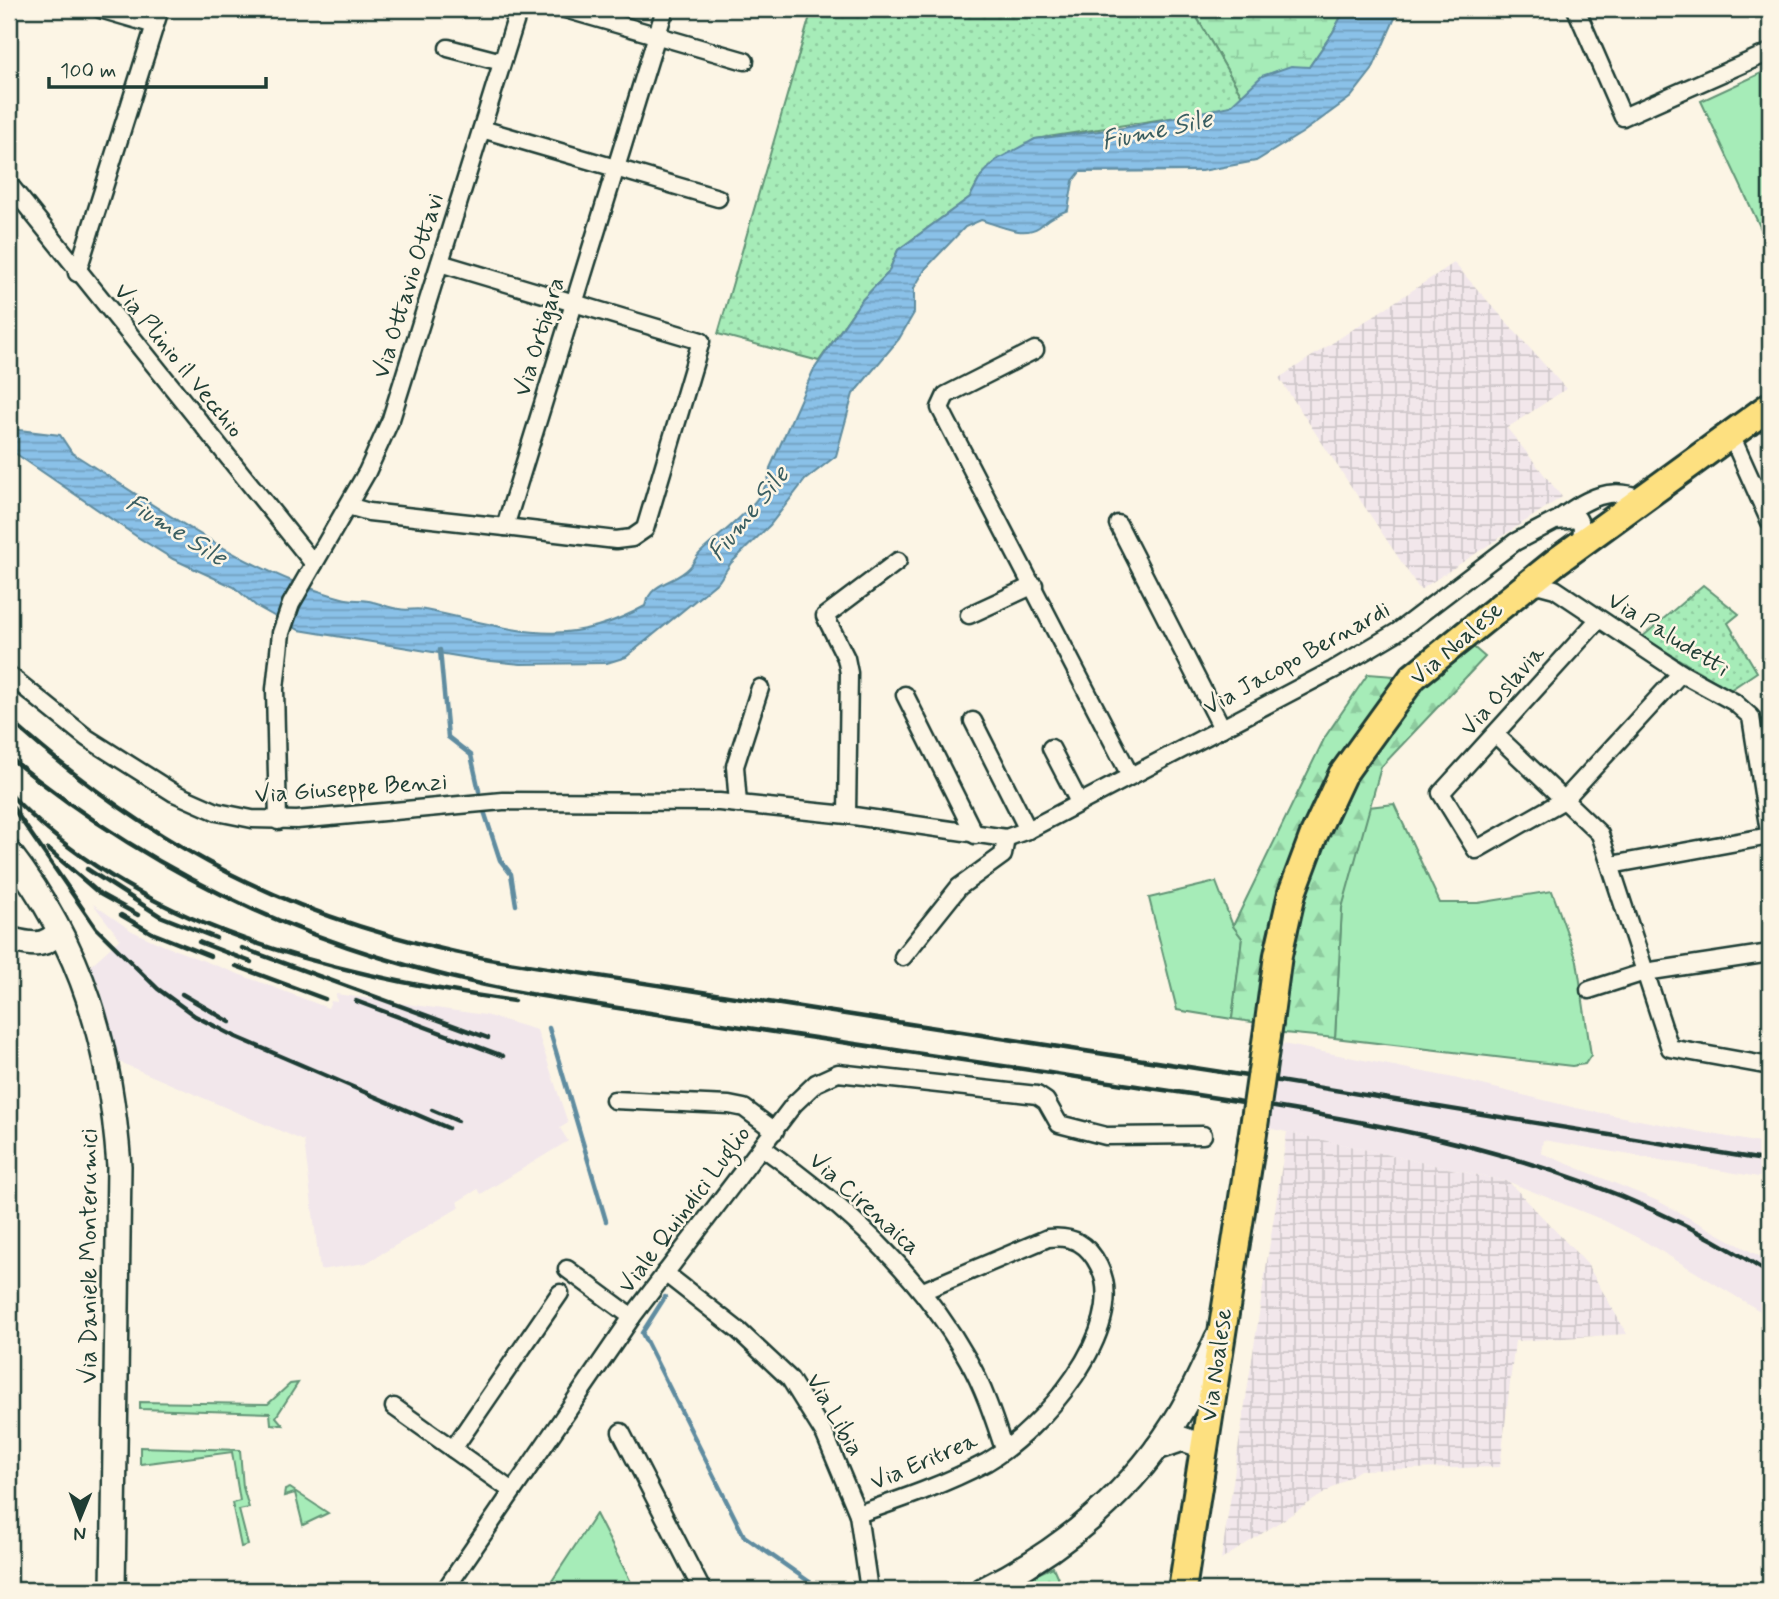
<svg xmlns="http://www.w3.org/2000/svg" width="1779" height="1599" font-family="Mynerve,sans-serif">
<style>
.built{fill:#f2e7eb}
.industrial{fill:url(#industrial-grid)}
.green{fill:#a6ecb8;stroke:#629476;stroke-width:2}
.forest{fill:url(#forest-firs);stroke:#629476;stroke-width:2}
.wetland{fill:url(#wetland-marsh);stroke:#629476;stroke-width:2}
.park{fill:url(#park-dots);stroke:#629476;stroke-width:2}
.water{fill:url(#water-rules);stroke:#5f8ca0;stroke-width:2}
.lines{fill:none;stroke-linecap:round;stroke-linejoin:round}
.stream{stroke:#5f8ca0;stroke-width:4.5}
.street-casing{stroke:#1f3d34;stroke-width:21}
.secondary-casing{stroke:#1f3d34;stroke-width:28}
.primary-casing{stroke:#1f3d34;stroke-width:32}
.street{stroke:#fcf5e5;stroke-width:16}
.secondary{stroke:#fcf5e5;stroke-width:23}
.primary{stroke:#fde080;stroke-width:26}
.rail{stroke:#1f3d34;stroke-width:4.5}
.primary-bridge-casing{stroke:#1f3d34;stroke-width:32;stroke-linecap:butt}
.primary-bridge{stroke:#fde080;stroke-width:26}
.labels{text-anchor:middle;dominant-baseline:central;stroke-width:5;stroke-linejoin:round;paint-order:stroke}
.street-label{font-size:24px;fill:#1f3d34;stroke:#fcf5e5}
.water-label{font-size:26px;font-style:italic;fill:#3a5e61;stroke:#fcf5e5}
</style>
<defs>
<pattern id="industrial-grid" width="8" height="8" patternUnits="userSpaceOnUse" patternTransform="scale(1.75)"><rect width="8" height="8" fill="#f2e7eb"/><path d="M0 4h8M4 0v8" fill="none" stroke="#cfc7ca"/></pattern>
<pattern id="forest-firs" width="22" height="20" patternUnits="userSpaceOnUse" patternTransform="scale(1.75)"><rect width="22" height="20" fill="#a6ecb8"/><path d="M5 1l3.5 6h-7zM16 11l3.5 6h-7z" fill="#8ecb9f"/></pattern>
<pattern id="wetland-marsh" width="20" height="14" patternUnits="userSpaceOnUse" patternTransform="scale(1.75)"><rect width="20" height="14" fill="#a6ecb8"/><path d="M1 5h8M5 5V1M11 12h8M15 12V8" fill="none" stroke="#8ecb9f"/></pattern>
<pattern id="park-dots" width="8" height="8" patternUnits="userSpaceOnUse" patternTransform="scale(1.75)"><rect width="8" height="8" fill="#a6ecb8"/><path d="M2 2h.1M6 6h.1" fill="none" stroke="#8ecb9f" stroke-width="1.8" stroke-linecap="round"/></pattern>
<pattern id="water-rules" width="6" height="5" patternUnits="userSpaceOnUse" patternTransform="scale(1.75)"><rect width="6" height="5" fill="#8ac1e8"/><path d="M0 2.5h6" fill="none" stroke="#709ebd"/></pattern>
</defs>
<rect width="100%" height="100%" fill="#fcf5e5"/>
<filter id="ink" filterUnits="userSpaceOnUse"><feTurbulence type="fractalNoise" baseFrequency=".0143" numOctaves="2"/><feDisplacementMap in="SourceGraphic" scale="14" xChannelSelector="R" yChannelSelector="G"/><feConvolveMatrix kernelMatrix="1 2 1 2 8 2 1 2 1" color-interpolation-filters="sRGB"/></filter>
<g filter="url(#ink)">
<g class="built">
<path d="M93 904 132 931 165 946 328 1008 331 1001 337 1002 336 994 485 1015 537 1030 568 1123 560 1128 568 1141 481 1194 478 1189 457 1202 460 1207 366 1263 320 1270 304 1141 117 1061 101 990 90 966 120 939Z"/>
<path d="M1278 1043 1454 1078 1576 1108 1770 1145V1179L1543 1140 1541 1153 1658 1201 1770 1262V1317L1644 1241 1603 1220 1509 1182 1264 1127Z"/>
</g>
<g class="industrial">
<path d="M1454 263 1566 389 1507 428 1562 497 1420 590 1279 378Z"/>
<path d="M1287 1132 1509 1182 1587 1264 1627 1334 1515 1341 1500 1467 1360 1470 1221 1560Z"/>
</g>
<g class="green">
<path d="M1770 69V226L1761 229 1701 101Z"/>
<path d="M1394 804 1440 903H1478L1552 891 1577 961 1591 1055 1585 1064 1572 1066 1335 1038 1342 905 1369 807Z"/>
<path d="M1216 882 1233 926 1242 938 1232 1019 1177 1010 1149 898Z"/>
<path d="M298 1383 276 1417 283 1425 271 1424 270 1413 140 1409V1402L268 1404 290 1384Z"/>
<path d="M140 1447 240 1450 243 1487 249 1508 239 1510 248 1545 241 1547 232 1503 240 1501 232 1452 140 1464Z"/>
<path d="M290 1488 328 1513 303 1525 295 1493 284 1496 285 1490Z"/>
<path d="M596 1514 631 1582 579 1590H546Z"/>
</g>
<g class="forest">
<path d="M1471 645 1485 657 1381 767 1342 908 1335 1038 1274 1032 1305 880 1336 805 1411 698Z"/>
<path d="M1368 674 1409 677 1315 804 1277 894 1259 1023 1232 1019 1242 938 1233 926 1325 737Z"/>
<path d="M1053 1567 1063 1590H1001Z"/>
</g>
<path class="wetland" d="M1192 9H1345L1333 32 1309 67C1279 66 1262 75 1242 96Z"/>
<g class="park">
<path d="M812 9H1192L1242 96 1231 106 1202 113 1035 139 981 176 970 197 898 250 888 273 861 301 819 361 718 334Z"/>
<path d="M1703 585 1739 614 1728 623 1757 672 1730 690 1642 637Z"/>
</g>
<path class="water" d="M1345 9H1399L1372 70 1351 97 1302 133 1256 161 1202 171 1080 172 1073 181 1068 210C1055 215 1049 219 1039 227 1023 238 998 225 981 220L965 227 926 268 914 288V313L899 339 853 394 836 456 805 480 770 525 731 563 719 581 626 657 607 663 521 664 481 660 299 630 256 606 234 587 173 559 139 538 9 449V423L19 430 60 435 72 453C155 505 246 573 342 598 352 601 363 599 373 602 382 604 390 608 399 609 407 611 416 608 425 610 511 627 560 653 645 606 651 581 674 584 689 568 694 563 696 556 702 551 723 531 770 499 770 468L813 371 861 301 888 273 898 250 970 197 981 176 996 160 1035 139 1123 128 1230 106 1262 76 1291 66 1309 67 1333 32Z"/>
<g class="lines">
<g class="stream">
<path d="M440 650 448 737 471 755 479 791"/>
<path d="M483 808 500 860 511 874 516 905"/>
<path d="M549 1028 606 1221"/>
<path d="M665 1297 642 1333 744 1536 821 1590"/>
</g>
<g class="street-casing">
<g id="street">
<path d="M100 9 155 25"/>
<path d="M565 9 745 61"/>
<path d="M1576 9 1623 117 1770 52"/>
<path d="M448 48 502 62"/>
<path d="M482 129 718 198"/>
<path d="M9 184 314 564"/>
<path d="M440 263 701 341 645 529 632 538 616 540 505 527"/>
<path d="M77 273 160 9"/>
<path d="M1035 350 946 395 940 408 1130 775"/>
<path d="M1731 435 1770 522"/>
<path d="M348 506 369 512 505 527 665 9"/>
<path d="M1560 518C1586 499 1611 485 1642 499"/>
<path d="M1118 524 1222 728"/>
<path d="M1527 587 1540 585 1555 589 1681 673 1734 702 1751 717 1770 838"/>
<path d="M969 615 1034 585"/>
<path d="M1599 619 1441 793 1476 850 1564 800 1681 673"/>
<path d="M9 675 87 738 174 793 217 812 252 819 297 820 503 801 719 802 847 815 1006 838 1028 830 1333 670 1397 632 1515 542 1555 521 1578 519 1582 527 1581 544"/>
<path d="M905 695 975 835"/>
<path d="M973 721 1028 830"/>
<path d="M1495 734 1600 834 1670 1048 1770 1066"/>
<path d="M1051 748 1079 802"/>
<path d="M738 804 735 766 760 688"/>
<path d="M847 815 849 673 846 658 825 616 898 561"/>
<path d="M278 821 275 689 281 633 291 604 367 472 391 419 519 9"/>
<path d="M1611 865 1770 836"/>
<path d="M903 957 959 887 1003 855 1006 838"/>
<path d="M1589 990 1645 972 1770 953"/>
<path d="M614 1100 729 1105 744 1108 775 1131"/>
<path d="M762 1147C844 1206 918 1271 968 1360 984 1388 994 1419 1004 1449"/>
<path d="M567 1269 632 1317"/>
<path d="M665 1273 739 1331 790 1379 825 1435 858 1514 869 1590"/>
<path d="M394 1407 512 1491"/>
<path d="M621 1432 702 1590"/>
<path d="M453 1449 560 1293"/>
<path d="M858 1514C902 1499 946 1484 987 1462 1039 1432 1131 1329 1099 1266 1088 1244 1073 1235 1048 1238L923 1291"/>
<path d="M445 1590 632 1317 794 1104 816 1083 838 1073 1037 1095 1046 1101 1059 1124 1106 1136 1203 1135"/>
</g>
</g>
<g class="secondary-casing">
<g id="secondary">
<path d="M9 852C84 949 110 1045 119 1166L113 1590"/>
<path d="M9 939C28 944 44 949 58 932"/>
<path d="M1157 1448 1183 1439 1205 1447"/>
<path d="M982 1590C1063 1551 1136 1489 1182 1410 1195 1387 1206 1362 1217 1338"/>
</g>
</g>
<g class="primary-casing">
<g id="primary">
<path d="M1269 1022 1278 955 1292 893 1313 837 1342 775 1413 677 1557 561 1770 406"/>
<path d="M1182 1590 1252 1140"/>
</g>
</g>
<use href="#street" class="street"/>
<use href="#secondary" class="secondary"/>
<use href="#primary" class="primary"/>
<g class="rail">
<path d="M9 719C155 850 296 922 489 959L1260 1078 1770 1161"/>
<path d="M9 757C164 884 333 958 530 994 720 1025 912 1052 1103 1081 1334 1116 1570 1142 1770 1274"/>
<path d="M9 793C136 929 338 976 514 1001"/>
<path d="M9 802 96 928 158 989 195 1016 234 1036 448 1128"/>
<path d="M48 849 100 894 138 915"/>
<path d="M87 869 160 916 216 938"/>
<path d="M121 915 152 933 210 956"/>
<path d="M199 942 251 962"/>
<path d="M242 948 488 1038"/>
<path d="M236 966 325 999"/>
<path d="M182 994 230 1022"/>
<path d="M356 1001 503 1056"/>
<path d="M432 1110 458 1121"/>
</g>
<g class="primary-bridge-casing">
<path id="primary-bridge" d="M1252 1140 1269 1022"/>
</g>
<use href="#primary-bridge" class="primary-bridge"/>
</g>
</g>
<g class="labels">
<g class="street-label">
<text transform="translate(409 286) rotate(-73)">Via Ottavio Ottavi</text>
<text transform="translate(540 337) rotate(-73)">Via Ortigara</text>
<text transform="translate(178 361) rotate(51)">Via Plinio il Vecchio</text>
<text transform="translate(1668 635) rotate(32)">Via Paludetti</text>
<text transform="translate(1457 644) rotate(-41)">Via Noalese</text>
<text transform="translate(1297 659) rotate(-29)">Via Jacopo Bernardi</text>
<text transform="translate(1503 691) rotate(-48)">Via Oslavia</text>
<text transform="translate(351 789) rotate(-4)">Via Giuseppe Benzi</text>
<text transform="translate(864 1204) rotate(42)">Via Cirenaica</text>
<text transform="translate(685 1210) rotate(-53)">Viale Quindici Luglio</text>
<text transform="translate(89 1256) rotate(-90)">Via Daniele Monterumici</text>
<text transform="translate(1217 1365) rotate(-82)">Via Noalese</text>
<text transform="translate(834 1415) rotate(60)">Via Libia</text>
<text transform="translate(924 1462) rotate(-23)">Via Eritrea</text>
</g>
<g class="water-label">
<text transform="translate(1157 131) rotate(-12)">Fiume Sile</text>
<text transform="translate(749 514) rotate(-51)">Fiume Sile</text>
<text transform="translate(176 531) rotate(32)">Fiume Sile</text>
</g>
</g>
<rect width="1779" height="1599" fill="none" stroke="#fcf5e5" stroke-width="35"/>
<rect x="18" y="18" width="1744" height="1564" fill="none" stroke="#1f3d34" stroke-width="2.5" filter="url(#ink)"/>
<g transform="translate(80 1518) rotate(181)" stroke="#fcf5e5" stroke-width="5" paint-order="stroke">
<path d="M0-5L12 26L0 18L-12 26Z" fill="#1f3d34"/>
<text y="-10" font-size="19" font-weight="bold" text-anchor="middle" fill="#1f3d34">N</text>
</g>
<path d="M49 77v10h217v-10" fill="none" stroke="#1f3d34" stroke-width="3.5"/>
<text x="60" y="77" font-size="21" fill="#1f3d34" stroke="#fcf5e5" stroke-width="5" paint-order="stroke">100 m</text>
</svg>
